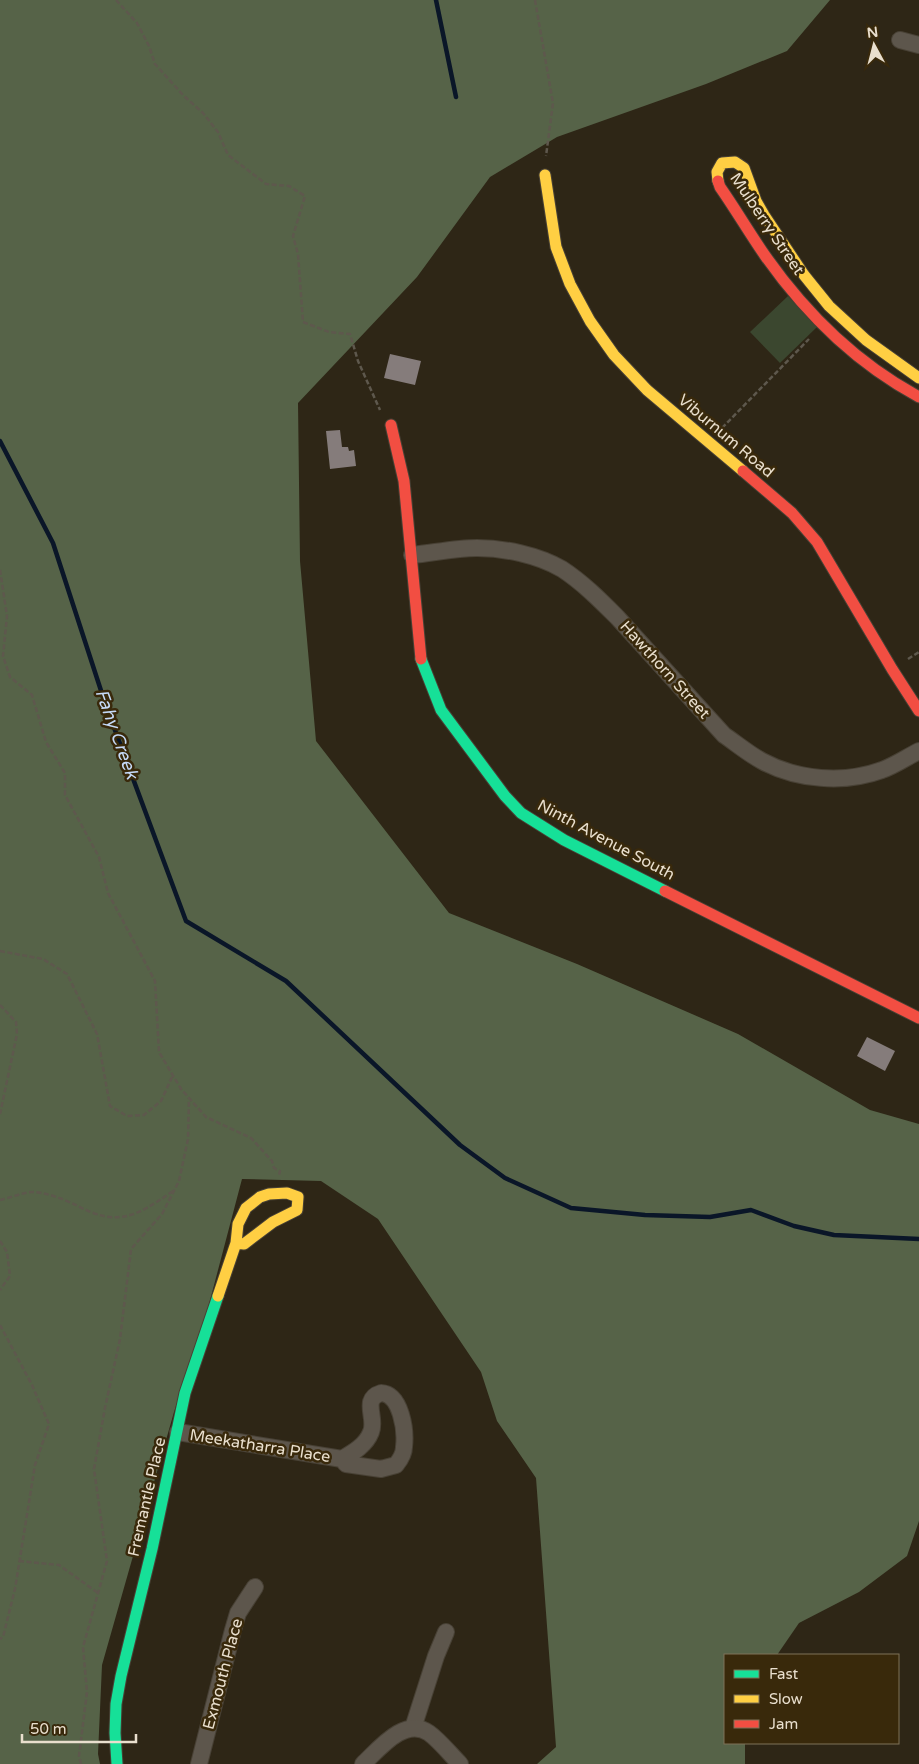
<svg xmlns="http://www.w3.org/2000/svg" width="919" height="1764" font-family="'Varela Round',sans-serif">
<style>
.green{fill:#3b472f}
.forest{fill:#566348}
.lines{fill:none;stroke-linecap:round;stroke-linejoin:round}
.stream{stroke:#0a1628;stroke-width:4.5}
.building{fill:#857c7b}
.street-casing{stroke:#484135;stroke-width:18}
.fast-casing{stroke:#484135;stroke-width:13}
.slow-casing{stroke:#484135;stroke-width:13}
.jam-casing{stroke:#484135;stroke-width:13}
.path{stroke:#5e584d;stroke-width:2.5;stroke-dasharray:5 2.5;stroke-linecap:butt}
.street{stroke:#5d564c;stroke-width:16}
.fast{stroke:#16e098;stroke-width:11}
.slow{stroke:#ffcf43;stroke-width:11}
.jam{stroke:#f24e42;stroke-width:11}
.labels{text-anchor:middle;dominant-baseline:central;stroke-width:5;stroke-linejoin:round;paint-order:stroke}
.street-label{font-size:16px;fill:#e9dfce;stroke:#39290b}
.water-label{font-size:18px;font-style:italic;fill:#c5d9f7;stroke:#39290b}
</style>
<rect width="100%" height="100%" fill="#2e2616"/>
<path class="green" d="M788 296 817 327 780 363 750 332Z"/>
<path class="forest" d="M0 0H830L787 51 706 84 557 137 490 177 417 277 298 403 300 561 316 741 449 913 577 964 738 1034 870 1110 919 1124V1521L907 1556 859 1592 799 1623 777 1655H725V1743H745V1764H537L556 1747 536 1478 497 1421 481 1372 378 1219 321 1181 242 1179 208 1308 174 1412 102 1665 98 1754 100 1764H0Z"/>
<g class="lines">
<g class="stream">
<path d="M436 0 456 97"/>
<path d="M0 441 53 543 106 706 186 921 286 981 460 1145 505 1178 571 1208 645 1215 710 1217 751 1210 794 1226 834 1235 919 1239"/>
</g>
</g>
<g class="building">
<path d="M390 354 421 361 415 385 384 378Z"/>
<path d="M340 430 342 447H348L349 451 354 450 356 466 330 469 326 431Z"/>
<path d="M867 1037 895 1051 885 1071 857 1056Z"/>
</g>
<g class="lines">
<g class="street-casing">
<g id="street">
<path d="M900 40 919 45"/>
<path d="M412 555C433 553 455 548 477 548 504 548 538 555 562 569 582 582 600 600 617 617L724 735C737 744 749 754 762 761 797 780 844 784 882 770 894 766 907 757 919 751"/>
<path d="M178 1432 342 1459 346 1464 381 1469 396 1465C400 1460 404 1453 404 1447 406 1430 401 1394 381 1393 361 1399 377 1418 371 1432 366 1445 354 1452 342 1459"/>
<path d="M413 1728 436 1656 446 1632"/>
<path d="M199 1764 233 1630 238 1613 255 1587"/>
<path d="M363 1764C379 1749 405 1716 429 1733 440 1741 450 1754 460 1764"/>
</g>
</g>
<g class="fast-casing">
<g id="fast">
<path d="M421 659 441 710 505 796 521 813 564 840 665 891"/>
<path d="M117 1764 115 1733 116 1704 121 1676 152 1549 185 1393 218 1296"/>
</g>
</g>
<g class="slow-casing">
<g id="slow">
<path d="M545 175 556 247 570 284 590 321 614 355 647 390 743 471"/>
<path d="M718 181 717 172 722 163 735 162 744 168 756 201 764 215 804 275 829 306 866 340 919 378"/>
<path d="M218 1296 236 1243 238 1224 246 1208 260 1197 269 1194 287 1193 298 1197 297 1210 273 1222 244 1244 236 1243"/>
</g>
</g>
<g class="jam-casing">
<g id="jam">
<path d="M718 181 720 187C736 210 750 234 766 257 807 315 856 363 919 397"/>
<path d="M391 425 404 481 421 659"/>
<path d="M743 471 792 513 817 542 892 669 919 711"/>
<path d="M665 891 919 1018"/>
</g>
</g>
<g class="path">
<path d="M116 0 137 23 149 46 155 64 183 95 203 113 218 132 228 155 266 184 289 186 305 196 293 236 298 254 303 322 329 332 350 334 358 361 380 410"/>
<path d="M535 0 553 103 546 156"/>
<path d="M722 428 809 339"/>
<path d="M0 570 7 616 3 656 10 677 32 695 46 742 65 773V795L99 857 108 893 155 981 159 1052 181 1089 206 1117 251 1138 272 1161 274 1168 280 1171 279 1175"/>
<path d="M908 659 919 652"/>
<path d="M0 951 43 959 67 974 97 1034 110 1106 127 1116 144 1115 161 1101 173 1075"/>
<path d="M0 1005 16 1022 17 1034 0 1114"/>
<path d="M0 1200C10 1198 23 1192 34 1192 49 1193 65 1200 78 1206 119 1228 138 1215 173 1191"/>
<path d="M0 1241 7 1252 10 1276 0 1290"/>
<path d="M0 1325 32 1385 49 1424 35 1465 15 1589 3 1637 0 1639"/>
<path d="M19 1561 59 1565 98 1593"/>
<path d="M81 1764 79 1756 87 1692 83 1647 107 1561 94 1469 105 1408 120 1339 131 1249 162 1214 179 1181 188 1139 189 1098"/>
</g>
<use href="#street" class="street"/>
<use href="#fast" class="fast"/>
<use href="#slow" class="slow"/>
<use href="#jam" class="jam"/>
</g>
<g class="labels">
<g class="street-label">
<text transform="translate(767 224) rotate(56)">Mulberry Street</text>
<text transform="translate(726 436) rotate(40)">Viburnum Road</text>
<text transform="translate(665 670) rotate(48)">Hawthorn Street</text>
<text transform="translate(606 840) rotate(28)">Ninth Avenue South</text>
<text transform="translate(260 1446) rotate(9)">Meekatharra Place</text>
<text transform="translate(147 1497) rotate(-77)">Fremantle Place</text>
<text transform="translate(223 1674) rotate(-75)">Exmouth Place</text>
</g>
<g class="water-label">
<text transform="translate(117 734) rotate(70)">Fahy Creek</text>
</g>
</g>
<rect x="724" y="1654" width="175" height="90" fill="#39290b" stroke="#7f7259"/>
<rect x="734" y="1670" width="25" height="8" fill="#16e098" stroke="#7f7259"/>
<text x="769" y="1679" font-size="15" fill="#e9dfce">Fast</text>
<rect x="734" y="1695" width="25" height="8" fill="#ffcf43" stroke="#7f7259"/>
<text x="769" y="1704" font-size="15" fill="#e9dfce">Slow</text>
<rect x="734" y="1720" width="25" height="8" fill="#f24e42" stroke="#7f7259"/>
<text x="769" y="1729" font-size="15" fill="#e9dfce">Jam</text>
<g transform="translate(874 45) rotate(353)" stroke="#39290b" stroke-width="4" paint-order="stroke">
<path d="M0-4L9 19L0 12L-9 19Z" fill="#e9dfce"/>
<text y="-8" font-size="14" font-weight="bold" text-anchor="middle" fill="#e9dfce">N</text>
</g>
<path d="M22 1734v8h114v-8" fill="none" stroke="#e9dfce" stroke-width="2.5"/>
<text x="30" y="1734" font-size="15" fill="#e9dfce" stroke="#39290b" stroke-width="4" paint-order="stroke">50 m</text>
</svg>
